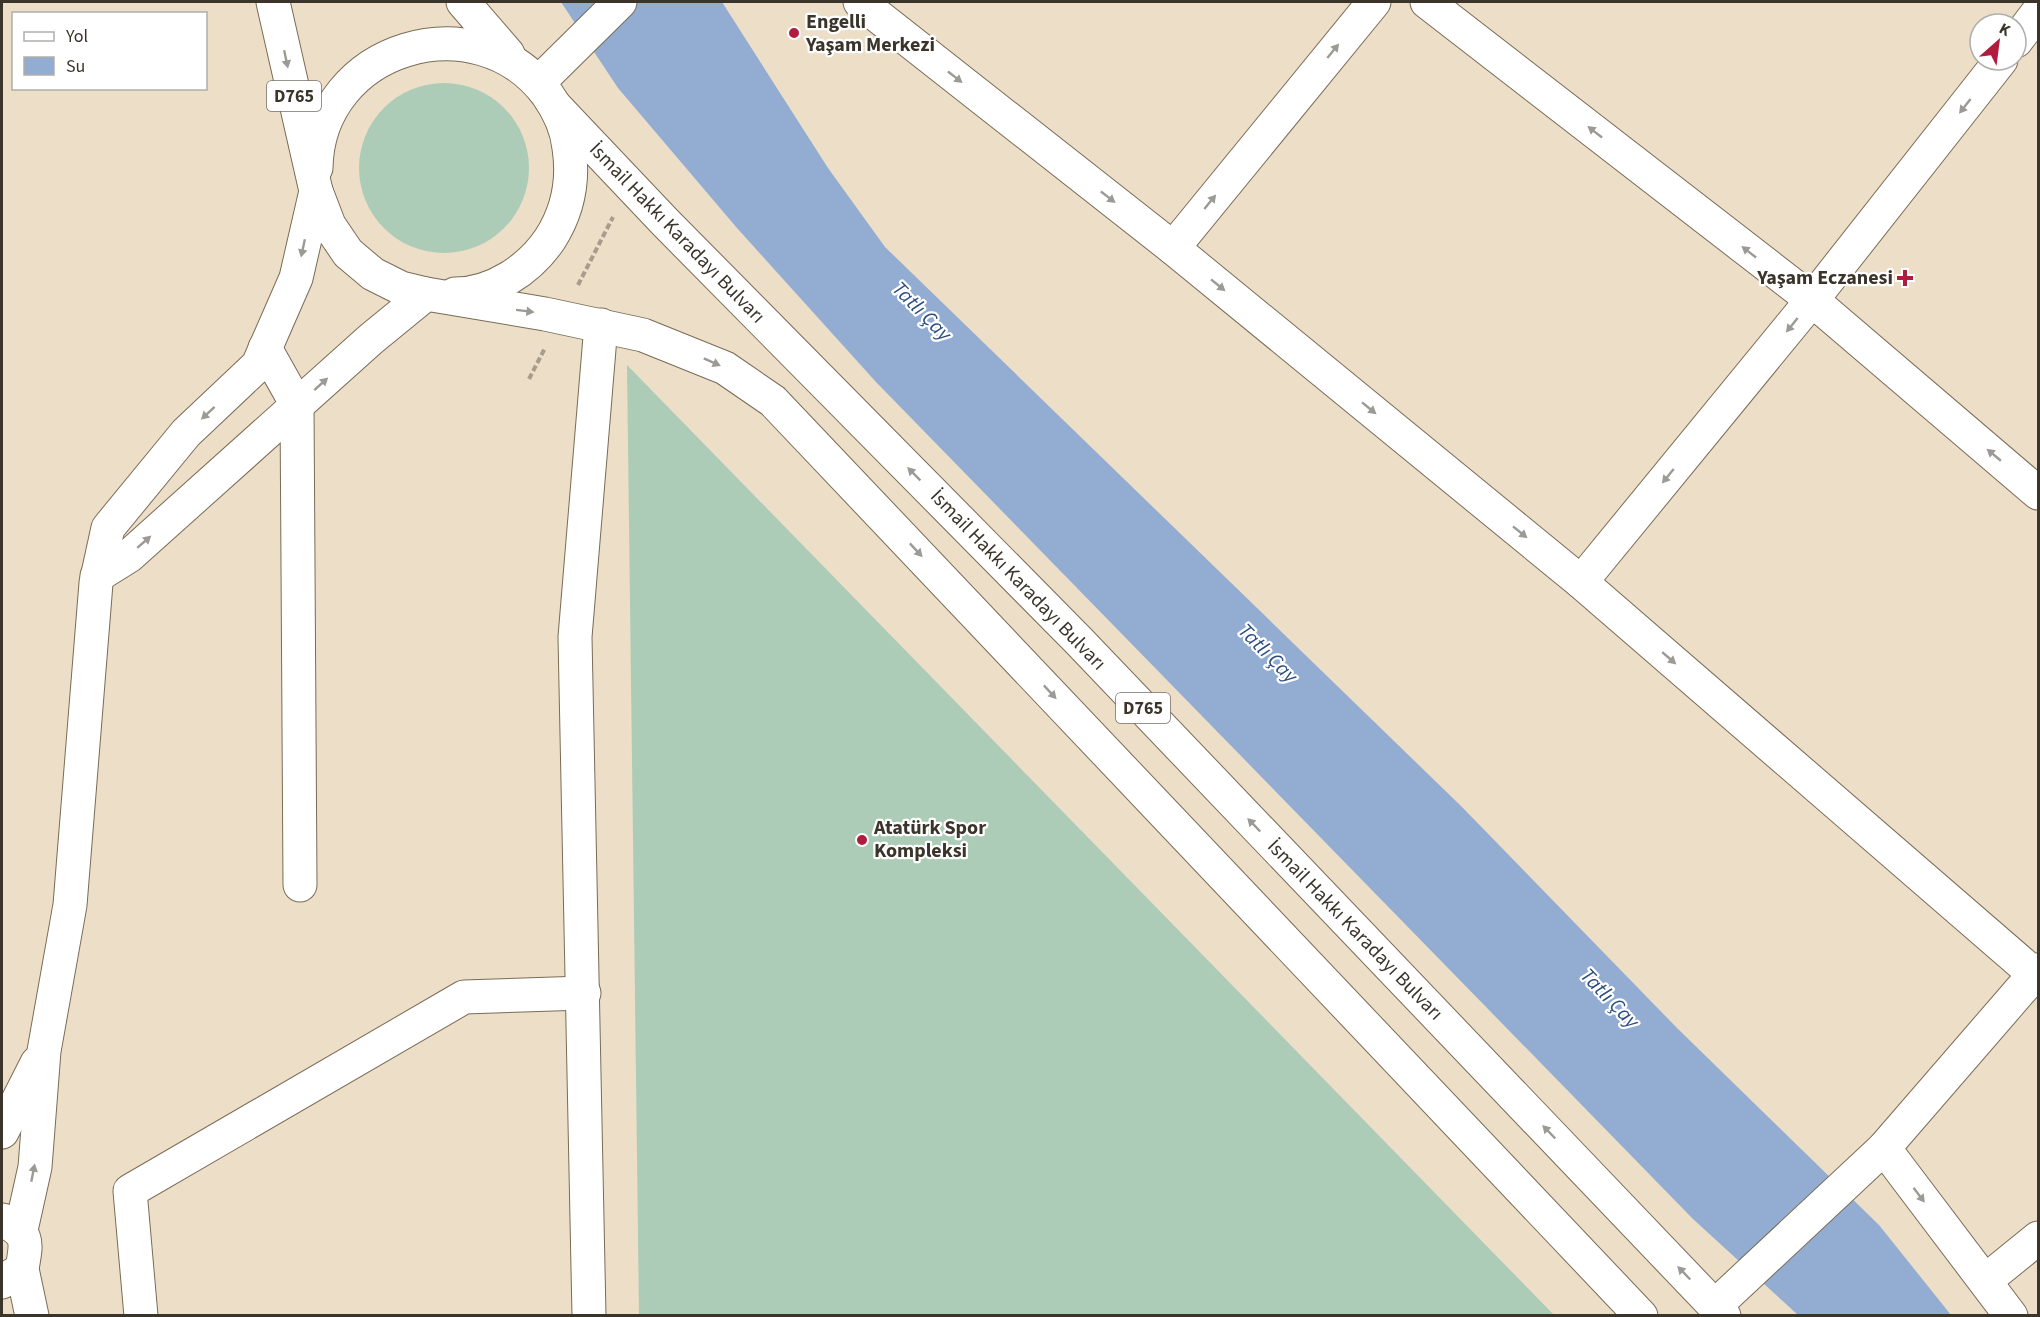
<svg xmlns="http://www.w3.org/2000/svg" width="2040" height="1317" font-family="'Source Sans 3',sans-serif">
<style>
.grass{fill:#acccb8}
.water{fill:#92acd2}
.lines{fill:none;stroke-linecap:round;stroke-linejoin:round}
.street-casing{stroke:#796c57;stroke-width:35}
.highway-casing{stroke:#796c57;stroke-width:35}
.path{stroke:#a89c8a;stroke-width:4;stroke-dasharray:6 3;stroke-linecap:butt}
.street{stroke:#fff;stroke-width:33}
.highway{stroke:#fff;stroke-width:33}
.oneway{fill:#9c9a95}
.poi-dot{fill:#b01c3e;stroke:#fff;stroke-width:2}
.labels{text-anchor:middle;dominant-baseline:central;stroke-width:4.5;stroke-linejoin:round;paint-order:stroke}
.shield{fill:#fff;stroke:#75716b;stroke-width:1.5}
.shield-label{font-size:18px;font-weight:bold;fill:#3a342b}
.poi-label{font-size:20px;font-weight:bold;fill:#3a342b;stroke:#fff;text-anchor:start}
.street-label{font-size:20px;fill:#3a342b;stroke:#fff}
.water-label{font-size:21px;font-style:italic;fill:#2b4e7f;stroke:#fff}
</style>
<rect width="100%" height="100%" fill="#eddec7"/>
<g class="grass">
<circle cx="444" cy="168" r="85"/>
<path d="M627 365 1554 1315H639Z"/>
</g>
<path class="water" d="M561 2H722L828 168 885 247 1462 807 1677 1028 1879 1225 1951 1315H1798L1693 1219 876 382 737 228 618 88Z"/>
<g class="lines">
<g class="street-casing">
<g id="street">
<path d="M860 2 1173 248 1581 582 2034 974"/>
<path d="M1427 2 1812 300 2038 493"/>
<path d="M2016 41 2038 12"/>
<path d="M539 82 620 2"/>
<path d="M1173 248 1374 2"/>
<path d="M265 348 297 405 300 885"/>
<path d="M97 576 129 556 371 339 426 294"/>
<path d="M1581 582 1812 300 2001 60"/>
<path d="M2 1132 37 1063"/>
<path d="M1884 1148 2011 1316"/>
<path d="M21 1230 35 1167 44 1051 70 905 96 583 108 528 186 433 258 365 296 278 316 191"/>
<path d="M22 1269 32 1316"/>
<path d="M1985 1281 2038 1238"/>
<path d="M2 1282 22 1269C27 1240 29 1235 3 1220"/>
<path d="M1715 1306 1884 1148 2038 970"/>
<path d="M141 1316 130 1191 464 997 584 993"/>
<path d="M589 1316 575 637 601 325"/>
</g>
</g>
<g class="highway-casing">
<g id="highway">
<path d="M273 2 316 191 329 225 348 253 373 274 401 288 426 294 545 314 643 335 725 368 773 401 1641 1316"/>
<path d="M463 2 508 54"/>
<path d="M556 107 665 222 1078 640 1724 1316"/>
<path d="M316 168C318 46 477 0 547 94 559 111 567 128 569 148 574 181 568 211 550 239 530 269 493 294 455 294"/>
</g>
</g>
<g class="path">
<path d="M578 285 613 217"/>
<path d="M529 379 545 348"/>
</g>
<use href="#street" class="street"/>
<use href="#highway" class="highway"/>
</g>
<defs><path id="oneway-solid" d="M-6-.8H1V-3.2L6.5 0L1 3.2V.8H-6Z" transform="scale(1.5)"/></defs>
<g class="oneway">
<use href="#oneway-solid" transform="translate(1333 51) rotate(-51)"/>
<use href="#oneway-solid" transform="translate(286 59) rotate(78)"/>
<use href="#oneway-solid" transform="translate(955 77) rotate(38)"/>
<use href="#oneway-solid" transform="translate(1965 106) rotate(128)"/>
<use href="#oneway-solid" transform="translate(1595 132) rotate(-142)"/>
<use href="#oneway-solid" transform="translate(1108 197) rotate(38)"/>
<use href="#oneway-solid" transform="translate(1210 202) rotate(-51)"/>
<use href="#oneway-solid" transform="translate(303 248) rotate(102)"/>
<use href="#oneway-solid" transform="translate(1749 252) rotate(-142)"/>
<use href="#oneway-solid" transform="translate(1218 285) rotate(39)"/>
<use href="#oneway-solid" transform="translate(525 311) rotate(7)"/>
<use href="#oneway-solid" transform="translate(1792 325) rotate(129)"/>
<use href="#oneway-solid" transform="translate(712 362) rotate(24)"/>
<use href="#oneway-solid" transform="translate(321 384) rotate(-42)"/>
<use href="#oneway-solid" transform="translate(1369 408) rotate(39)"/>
<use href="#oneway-solid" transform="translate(208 413) rotate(137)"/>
<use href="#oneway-solid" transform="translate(1994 455) rotate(-140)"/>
<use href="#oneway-solid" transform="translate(914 474) rotate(-135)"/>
<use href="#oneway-solid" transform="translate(1668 476) rotate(129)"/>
<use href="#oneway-solid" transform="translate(1520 532) rotate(39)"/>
<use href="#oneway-solid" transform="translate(144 542) rotate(-41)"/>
<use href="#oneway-solid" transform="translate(916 550) rotate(47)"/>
<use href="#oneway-solid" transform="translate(1669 658) rotate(41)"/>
<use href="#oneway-solid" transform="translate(1050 692) rotate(47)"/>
<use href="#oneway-solid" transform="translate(1254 825) rotate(-134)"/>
<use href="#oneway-solid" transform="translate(1549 1132) rotate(-134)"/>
<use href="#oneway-solid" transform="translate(33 1173) rotate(-79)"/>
<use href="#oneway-solid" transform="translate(1919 1195) rotate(53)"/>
<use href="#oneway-solid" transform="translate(1684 1273) rotate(-134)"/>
</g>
<g class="poi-dot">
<circle cx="794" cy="33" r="6"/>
<path d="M1902 269h6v6h6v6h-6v6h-6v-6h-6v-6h6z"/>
<circle cx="862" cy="840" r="6"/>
</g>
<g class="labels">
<g class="shield">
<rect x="267" y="81" width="54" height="30" rx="4.5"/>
<rect x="1116" y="693" width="54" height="30" rx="4.5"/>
</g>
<g class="shield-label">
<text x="294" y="96">D765</text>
<text x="1143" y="708">D765</text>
</g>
<g class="poi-label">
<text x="806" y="22">Engelli<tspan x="806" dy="23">Yaşam Merkezi</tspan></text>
<text x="1893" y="278" text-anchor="end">Yaşam Eczanesi</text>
<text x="874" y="828">Atatürk Spor<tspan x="874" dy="23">Kompleksi</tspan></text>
</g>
<g class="street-label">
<text transform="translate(677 233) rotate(46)">İsmail Hakkı Karadayı Bulvarı</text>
<text transform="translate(1018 580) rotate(46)">İsmail Hakkı Karadayı Bulvarı</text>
<text transform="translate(1355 930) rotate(46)">İsmail Hakkı Karadayı Bulvarı</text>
</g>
<g class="water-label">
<text transform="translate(922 311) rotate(45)">Tatlı Çay</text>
<text transform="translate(1268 653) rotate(45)">Tatlı Çay</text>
<text transform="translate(1610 998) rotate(46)">Tatlı Çay</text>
</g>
</g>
<rect width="2040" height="1317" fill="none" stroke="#3a342b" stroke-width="6"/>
<rect x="12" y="12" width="195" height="78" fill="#ffffff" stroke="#b0aeaa" stroke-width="1.5"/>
<rect x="24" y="32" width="30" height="9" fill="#ffffff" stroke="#b0aeaa" stroke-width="1.5"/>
<text x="66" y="42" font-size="18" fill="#3a342b">Yol</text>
<rect x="24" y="57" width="30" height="18" fill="#92acd2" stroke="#b0aeaa" stroke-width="1.5"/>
<text x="66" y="72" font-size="18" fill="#3a342b">Su</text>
<g transform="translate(1998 42) rotate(28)"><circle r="28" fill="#ffffff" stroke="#b0aeaa" stroke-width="1.5"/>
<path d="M0-4.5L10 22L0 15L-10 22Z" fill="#b01c3e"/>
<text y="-9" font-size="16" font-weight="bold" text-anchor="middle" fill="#3a342b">K</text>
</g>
</svg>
